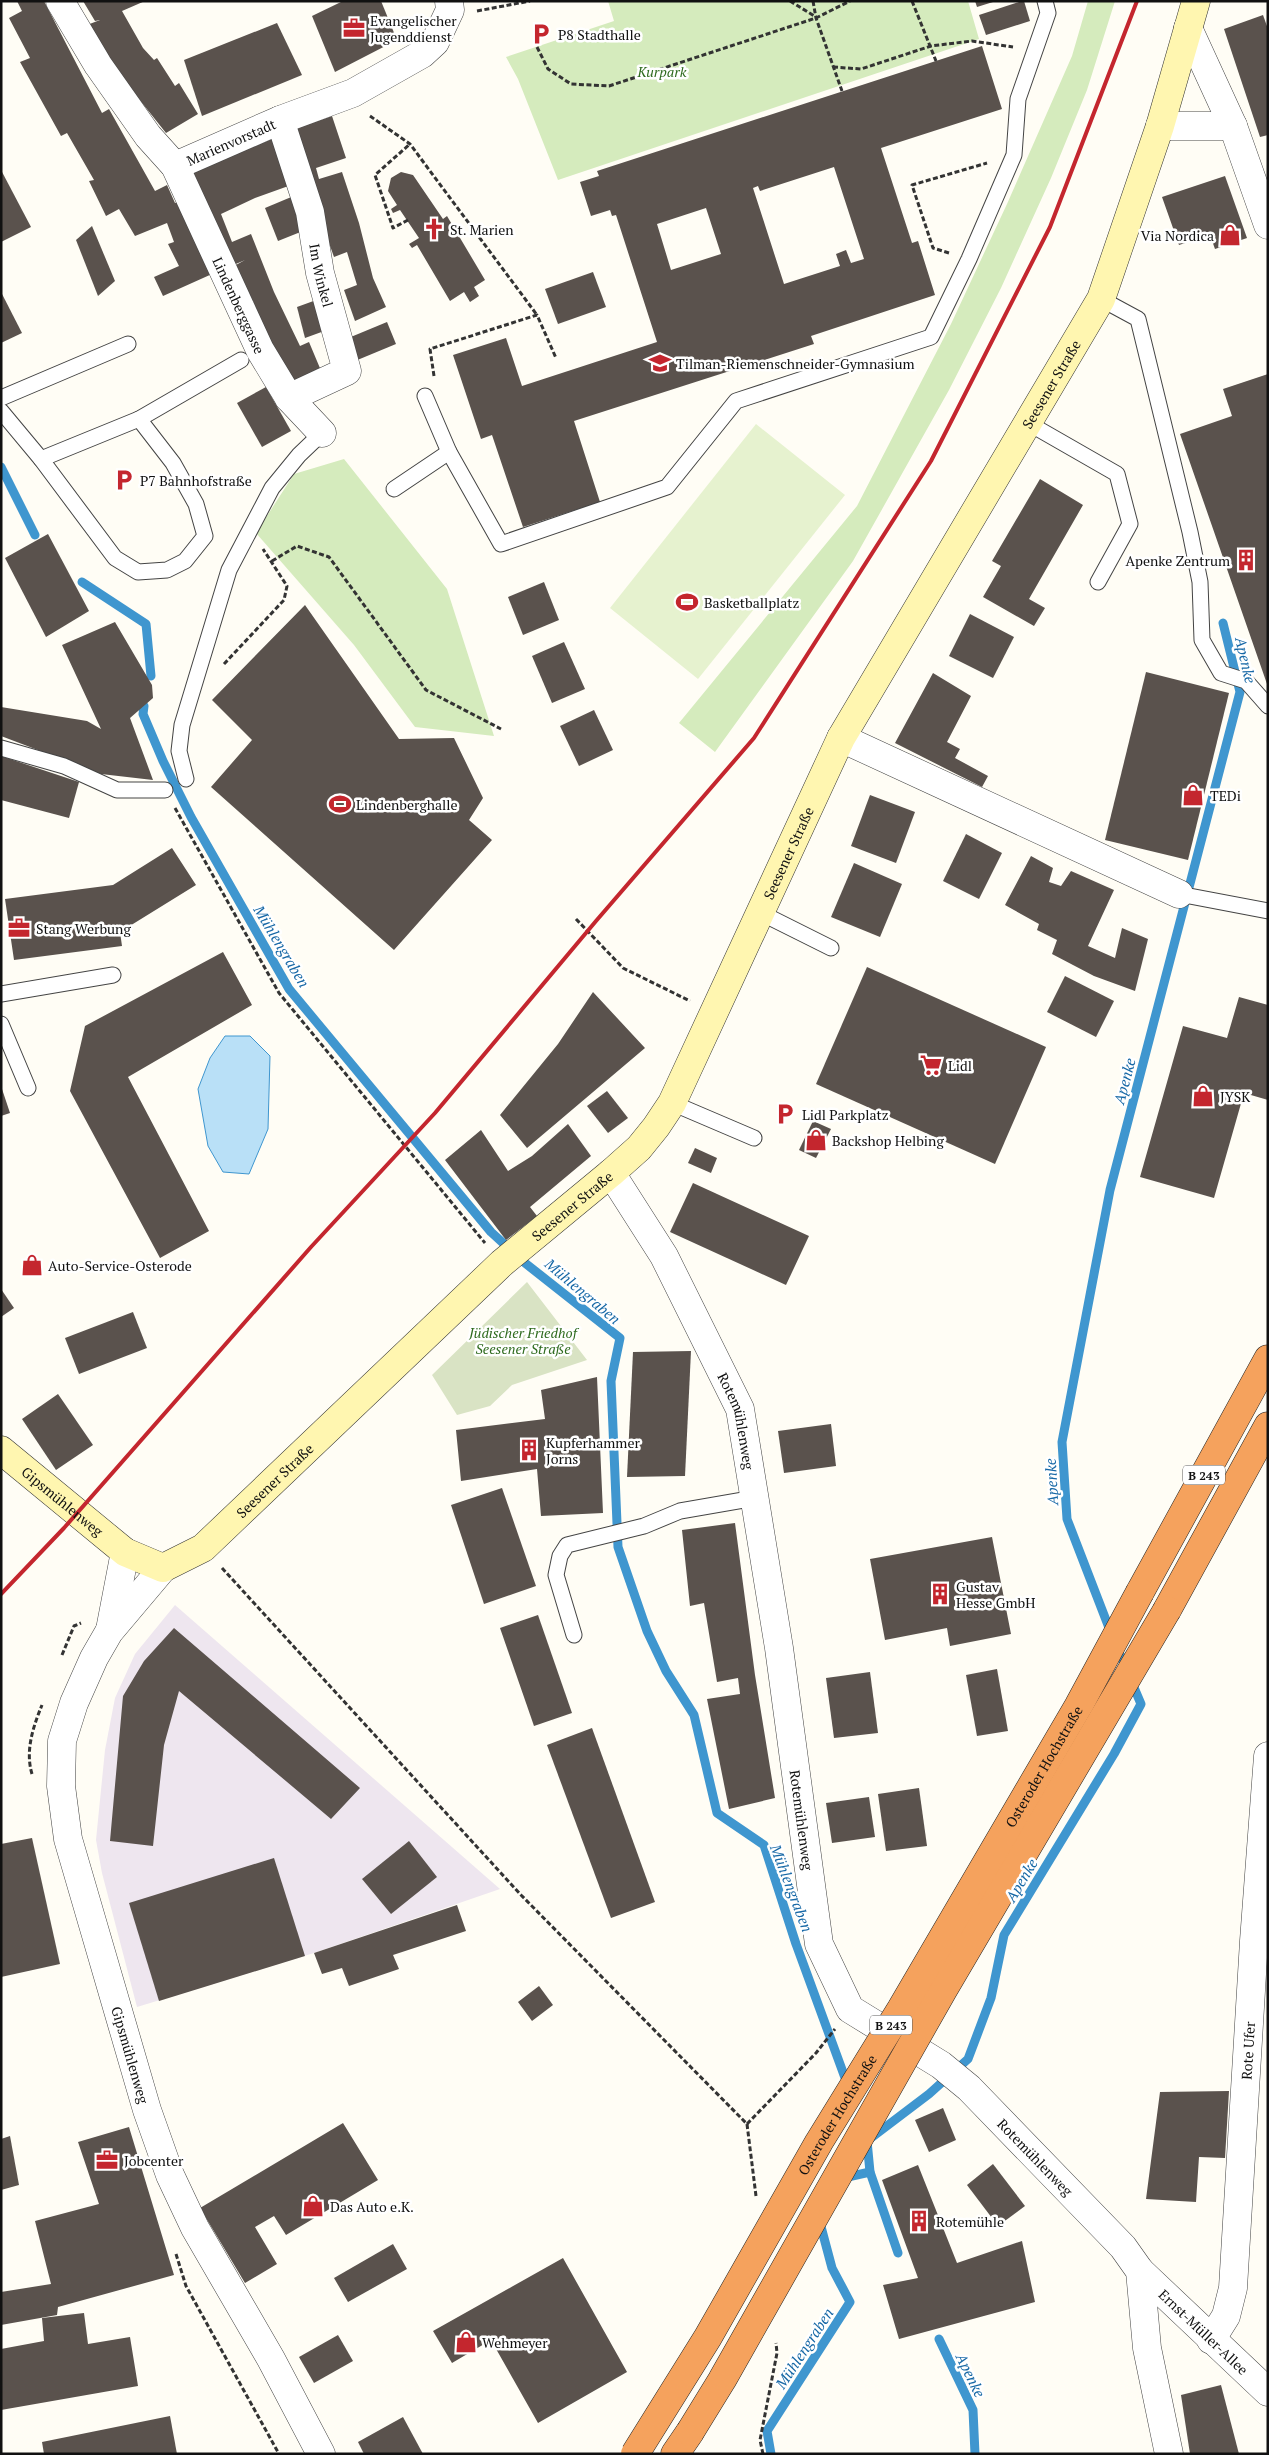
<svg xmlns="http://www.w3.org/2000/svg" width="1269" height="2455" font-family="'PT Serif',serif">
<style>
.industrial{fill:#eee6ef}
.green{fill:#d5ebbd}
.cemetery{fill:#d9e3c4}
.pitch{fill:#e6f2cf}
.water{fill:#b9e0f7;stroke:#3f96cf}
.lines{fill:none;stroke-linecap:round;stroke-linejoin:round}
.stream{stroke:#3f96cf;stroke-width:9}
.building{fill:#5a524d;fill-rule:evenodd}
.lane-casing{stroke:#444;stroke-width:17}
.street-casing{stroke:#444;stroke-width:29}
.secondary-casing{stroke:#333;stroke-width:29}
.highway-casing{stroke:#222;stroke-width:29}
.path{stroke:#333;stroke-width:3;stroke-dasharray:5 2.5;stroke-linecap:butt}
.lane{stroke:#fff;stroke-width:15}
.street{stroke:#fff;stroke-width:28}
.secondary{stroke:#fff6b0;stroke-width:28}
.highway{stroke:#f5a25d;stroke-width:28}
.rail{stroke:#c4262e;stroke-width:4}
.highway-bridge-casing{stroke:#222;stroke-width:29;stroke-linecap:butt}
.highway-bridge{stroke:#f5a25d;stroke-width:28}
.labels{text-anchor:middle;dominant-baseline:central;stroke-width:5;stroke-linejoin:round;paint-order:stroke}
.shield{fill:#fff;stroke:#585858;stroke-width:1}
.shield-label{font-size:12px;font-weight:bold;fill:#111}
.poi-label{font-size:14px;fill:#111;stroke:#fff;text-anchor:start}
.park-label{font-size:14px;font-style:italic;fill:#2f6b1f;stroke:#fff}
.street-label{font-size:14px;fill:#111;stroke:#fff}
.water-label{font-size:15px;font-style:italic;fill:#1768a6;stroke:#fff}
</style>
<rect width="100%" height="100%" fill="#fffdf5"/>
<path class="industrial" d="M175 1605 500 1889 314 1953 137 2007 102 1873 96 1840 105 1750 115 1698 135 1654Z"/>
<g class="green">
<path d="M608 1H968L979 39 558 180 518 79 506 57 614 21Z"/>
<path d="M1088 1H1115L1087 90 1051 178 1001 288 949 390 853 561 715 752 679 723 857 506 951 324 1007 204 1072 56Z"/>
<path d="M344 459 447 589 494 736 415 727 354 645 256 533 294 474Z"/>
</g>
<path class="cemetery" d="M527 1282 587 1360 512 1385 490 1406 457 1415 432 1375Z"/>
<path class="pitch" d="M756 424 845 495 698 679 610 608Z"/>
<path class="water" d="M225 1036H250L270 1056 268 1129 249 1174 223 1172 208 1146 198 1089 210 1058Z"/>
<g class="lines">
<g class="stream">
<path d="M1 467 35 535"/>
<path d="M82 582 146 624 151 676"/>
<path d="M144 706 143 714 163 761 191 817 289 989 491 1232 525 1263 620 1338 611 1381 618 1547 647 1631 666 1671 694 1715 717 1813 764 1845 796 1944 848 2086"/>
<path d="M1111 1633 1067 1519 1062 1442 1110 1190 1240 692 1223 623"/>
<path d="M843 2178 870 2172"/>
<path d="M898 2253 870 2172 867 2141 929 2094 968 2059 991 1998 1004 1935 1114 1754 1141 1704 1116 1645"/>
<path d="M939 2339 973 2410 975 2454"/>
<path d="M771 2454 767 2431 850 2302 832 2268 820 2223"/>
</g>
</g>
<g class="building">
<path d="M17 1H44L102 113 109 109 155 191 167 185 175 203 182 200 212 274 163 296 154 277 179 266 168 244 174 242 167 223 135 236 119 209 106 216 89 181 94 180 67 133 61 136 20 62 30 58 9 18 22 11Z"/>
<path d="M83 1H145L122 11 143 48 154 60 157 58 175 86 179 83 198 114 166 133 127 84 87 25 100 20 95 21Z"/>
<path d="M343 1H381L397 40 335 72 312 16Z"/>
<path d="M975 1H993V2L977 7Z"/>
<path d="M1022 1H1024L1030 21 986 35 979 15Z"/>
<path d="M1263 15 1268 29V135L1260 137 1224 29Z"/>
<path d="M277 23 302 75 202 116 184 60Z"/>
<path d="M982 46 1002 109 881 148 912 243 918 241 935 295 811 336 814 344 574 421 600 502 523 527 492 435 481 439 453 355 506 338 522 386 657 342 616 215 612 216 610 210 591 216 580 182 599 176 597 171ZM834 167 864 259 851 263 846 250 836 254 840 266 784 284 753 188 758 186 760 191ZM706 208 721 254 671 270 657 224Z"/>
<path d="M332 116 346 158 316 168 319 179 342 172 359 223 373 278 386 307 355 321 344 290 357 285 347 252 334 257 289 131Z"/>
<path d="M277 137 294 184 255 198 221 214 232 242 251 234 274 292 300 346 309 342 322 373 289 387 253 301 249 303 234 266 245 260 229 267 187 174Z"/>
<path d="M1 170 31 227 1 242Z"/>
<path d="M401 172 413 175 443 219 447 216 485 280 474 287 479 296 470 302 464 292 450 301 417 245 412 248 409 244 419 238 400 210 393 213 391 209 397 205 388 191 391 178Z"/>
<path d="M1225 176 1247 238 1215 249 1210 235 1179 245 1162 197Z"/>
<path d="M296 195 308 229 278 241 265 208Z"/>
<path d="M92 226 115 281 98 296 76 240Z"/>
<path d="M593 272 606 307 558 324 545 289Z"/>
<path d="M1 292 22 333 1 343Z"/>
<path d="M319 299 327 330 305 338 297 307Z"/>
<path d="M387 322 396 344 355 361 346 339Z"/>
<path d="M1268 374V684H1267L1180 434 1232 416 1223 389Z"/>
<path d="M266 387 291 431 262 447 237 403Z"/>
<path d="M1040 479 1083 505 1029 599 1045 608 1034 626 983 597 1001 566 992 561Z"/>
<path d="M48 534 89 611 46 637 5 558Z"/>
<path d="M544 582 559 620 523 635 508 597Z"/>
<path d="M305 605 399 739 454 738 483 798 469 820 492 840 394 950 211 787 252 740 212 700Z"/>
<path d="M970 614 1014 637 993 678 949 656Z"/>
<path d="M115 622 152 685 153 698 130 718 153 780 101 774 1 736V707L87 721 101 729 62 645Z"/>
<path d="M564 642 585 689 552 703 532 656Z"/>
<path d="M1146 672 1229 693 1188 860 1105 840Z"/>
<path d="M933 673 971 696 947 742 960 749 955 758 988 776 982 787 895 743Z"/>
<path d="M594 710 613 750 579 766 560 726Z"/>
<path d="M1 756 79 782 69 818 1 800Z"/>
<path d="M870 795 915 812 896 863 851 846Z"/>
<path d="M966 834 1002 853 979 899 943 881Z"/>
<path d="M172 848 196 885 120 932 122 946 14 960 5 899 113 885Z"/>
<path d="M1031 856 1053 868 1049 882 1061 886 1071 871 1114 890 1088 946 1115 958 1122 928 1148 939 1135 991 1094 976 1052 954 1057 940 1037 930 1039 924 1005 905Z"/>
<path d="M854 863 902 884 880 937 831 917Z"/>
<path d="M223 952 252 1005 128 1077 209 1231 160 1258 70 1091 85 1026Z"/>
<path d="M867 967 1046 1047 995 1164 816 1084Z"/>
<path d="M1065 976 1114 1001 1096 1037 1047 1012Z"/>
<path d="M593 992 645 1048 527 1148 500 1115 558 1044Z"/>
<path d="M1239 997 1268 1005V1100L1244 1093 1214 1198 1140 1177 1183 1026 1227 1038Z"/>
<path d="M1 1086 10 1113 1 1116Z"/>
<path d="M607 1091 628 1118 608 1133 587 1106Z"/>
<path d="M813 1121 831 1129 816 1158 799 1150Z"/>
<path d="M568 1124 591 1156 530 1207 537 1216 506 1240 445 1160 481 1130 508 1171 532 1156Z"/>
<path d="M695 1148 717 1158 711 1173 688 1163Z"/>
<path d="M693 1183 809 1236 786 1285 670 1232Z"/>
<path d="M1 1289 14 1308 1 1317Z"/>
<path d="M133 1312 147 1348 79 1374 65 1338Z"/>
<path d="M691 1351 685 1476 627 1477 633 1352Z"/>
<path d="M597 1377 603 1513 541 1516 537 1469 461 1481 456 1430 545 1419 541 1390Z"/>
<path d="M58 1394 93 1445 56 1470 22 1419Z"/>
<path d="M831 1424 836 1466 784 1473 778 1431Z"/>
<path d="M502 1488 536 1586 484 1604 451 1505Z"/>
<path d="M735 1523 755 1675 775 1798 729 1809 707 1699 740 1694 738 1678 717 1682 704 1603 690 1606 682 1530Z"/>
<path d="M992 1537 1011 1634 950 1646 947 1628 885 1640 870 1559Z"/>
<path d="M538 1615 572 1713 534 1726 500 1628Z"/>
<path d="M174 1628 360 1788 331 1819 179 1691 164 1745 153 1846 110 1841 123 1696 144 1661Z"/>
<path d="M997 1669 1008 1731 977 1736 966 1675Z"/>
<path d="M870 1672 878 1733 834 1738 826 1678Z"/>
<path d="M592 1728 655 1902 611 1918 547 1745Z"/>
<path d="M919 1788 927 1846 886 1851 878 1794Z"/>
<path d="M869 1797 875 1837 832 1843 826 1803Z"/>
<path d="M32 1838 60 1964 1 1977V1844Z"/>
<path d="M409 1841 437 1877 391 1914 362 1879Z"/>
<path d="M274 1858 305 1956 159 2001 129 1903Z"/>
<path d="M457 1905 466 1931 393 1955 399 1969 349 1986 342 1968 322 1974 314 1953Z"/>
<path d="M539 1986 553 2005 532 2021 518 2002Z"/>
<path d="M1229 2091 1225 2158 1199 2157 1196 2202 1146 2199 1160 2092Z"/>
<path d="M943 2108 956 2140 929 2152 915 2120Z"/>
<path d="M343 2123 378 2180 286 2235 274 2216 255 2227 277 2264 245 2283 200 2208Z"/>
<path d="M129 2127 174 2275 58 2307 57 2315 1 2325V2292L51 2284 35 2221 99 2204 78 2142Z"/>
<path d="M10 2136 19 2185 1 2190V2139Z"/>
<path d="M993 2164 1025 2206 998 2226 967 2185Z"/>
<path d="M918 2165 957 2263 1022 2241 1035 2302 899 2339 883 2285 918 2278 882 2180Z"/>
<path d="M393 2244 407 2269 348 2302 334 2278Z"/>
<path d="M563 2258 627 2372 538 2423 491 2340 452 2363 433 2331Z"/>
<path d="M84 2313 88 2344 130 2337 138 2386 1 2410V2349L44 2341 42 2318Z"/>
<path d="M338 2335 353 2361 314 2383 299 2357Z"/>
<path d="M1221 2385 1239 2454H1190L1181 2395Z"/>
<path d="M170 2416 177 2454H44L42 2442Z"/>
<path d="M403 2417 423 2454H364L358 2442Z"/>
</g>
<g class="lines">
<g class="lane-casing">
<g id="lane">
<path d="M1101 299 1138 319 1190 532 1200 582 1202 640 1221 673 1246 681 1268 706"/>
<path d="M425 396 449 452 501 544 667 487 736 401 931 337 969 259 1014 155 1018 99 1048 13 1045 1"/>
<path d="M1 398 128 344"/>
<path d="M1 411 41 459 115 558 138 572 167 570 185 561 205 536 196 504 173 463 139 419 241 360"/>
<path d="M1028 423 1117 474 1130 524 1098 582"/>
<path d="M41 459 139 419"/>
<path d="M394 489 449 452"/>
<path d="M1 748 64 766 117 790H165"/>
<path d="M186 779 179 751 182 725 229 570 272 488 299 455 322 433"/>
<path d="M1179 894 1268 911"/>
<path d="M759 912 831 948"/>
<path d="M1 994 113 975"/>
<path d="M1 1024 28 1088"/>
<path d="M672 1103 754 1138"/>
<path d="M574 1635 556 1575 560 1556 567 1545 644 1526 680 1511 755 1498"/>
</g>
</g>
<g class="street-casing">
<g id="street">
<path id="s1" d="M60 1 98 65 148 136 175 166 260 350 289 398 322 433"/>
<path d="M1188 28 1233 126 1268 225"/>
<path id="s2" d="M280 120 310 212 320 273 347 371 289 398"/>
<path d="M1160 126H1233"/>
<path id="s3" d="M175 166 280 120 353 93 422 54 435 42 450 10 449 1"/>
<path d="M841 738 1179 894"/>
<path id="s4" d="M611 1173 664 1256 740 1409 779 1648 819 1944 850 2009 941 2065 969 2088 1123 2247 1140 2271 1147 2348 1169 2454"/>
<path id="s5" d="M163 1568 109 1632 94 1658 74 1703 62 1741 61 1786 68 1839 147 2110 170 2175 195 2228 271 2359 321 2454"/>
<path d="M110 1630 125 1552"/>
<path id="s6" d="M1140 2271 1268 2392"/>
<path id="s7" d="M1211 2340 1226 2316 1233 2288 1254 1941 1268 1756"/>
</g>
</g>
<g class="secondary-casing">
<g id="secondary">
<path id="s8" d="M1 1450 125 1552 163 1568 203 1548 502 1263 611 1173 639 1148 656 1127 672 1103 841 738 1101 299 1160 126 1196 1"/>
</g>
</g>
<g class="highway-casing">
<g id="highway">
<path d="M1140 1592 1268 1359"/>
<path d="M1167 1610 1268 1426"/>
<path d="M675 2454 690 2432"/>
</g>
</g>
<g class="path">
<path d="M790 1 816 17"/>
<path d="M813 1 816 18 842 91"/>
<path d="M912 1 936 61"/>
<path d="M477 11 530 1"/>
<path d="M537 47 548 69 571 84 609 86 816 18 850 1"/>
<path d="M833 67 861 69 931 46 972 41 1013 47"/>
<path d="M370 116 410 144 537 315"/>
<path d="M408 220 393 228 375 175 410 144"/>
<path d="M949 253 933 248 912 185 987 163"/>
<path d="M434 376 430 349 537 315 556 358"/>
<path d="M272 561 297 546 329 557 426 690 501 729"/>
<path d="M224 664 284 600 287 586 263 549"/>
<path d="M175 808 279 993 485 1243"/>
<path d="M576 919 623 968 690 1001"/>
<path d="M222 1568 521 1895 747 2124"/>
<path d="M62 1655 74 1626 81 1623"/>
<path d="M32 1774C25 1751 33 1727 42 1705"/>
<path d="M747 2124 756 2196"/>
<path d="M747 2124 816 2053 835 2029"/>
<path d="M176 2254 186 2286 279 2454"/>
<path d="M763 2454 760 2440 777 2353 776 2343"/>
</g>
<use href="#lane" class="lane"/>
<use href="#street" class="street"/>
<use href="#secondary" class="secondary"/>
<use href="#highway" class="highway"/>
<path class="rail" d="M1 1594 64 1528 311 1247 435 1113 596 921 754 738 931 461 1050 227 1137 1"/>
<g class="highway-bridge-casing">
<g id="highway-bridge">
<path d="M690 2432 722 2380 943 1990 1167 1610"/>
<path id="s9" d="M635 2454 708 2337 819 2142 901 2009 1079 1705 1140 1592"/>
</g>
</g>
<use href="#highway-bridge" class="highway-bridge"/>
</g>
<defs>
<g id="office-bare" transform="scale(1.725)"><path d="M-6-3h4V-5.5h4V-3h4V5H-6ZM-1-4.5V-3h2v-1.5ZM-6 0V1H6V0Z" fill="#c4262e" stroke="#fff" stroke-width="2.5" paint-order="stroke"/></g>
<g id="parking-bare" transform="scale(1.725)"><path d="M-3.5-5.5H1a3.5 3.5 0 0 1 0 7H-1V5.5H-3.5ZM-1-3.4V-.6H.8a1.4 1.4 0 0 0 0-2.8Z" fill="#c4262e" stroke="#fff" stroke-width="2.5" paint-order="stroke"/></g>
<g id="church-bare" transform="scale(1.725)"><path d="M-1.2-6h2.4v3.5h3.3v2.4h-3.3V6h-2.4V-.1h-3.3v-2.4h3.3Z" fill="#c4262e" stroke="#fff" stroke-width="2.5" paint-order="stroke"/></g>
<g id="shop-bare" transform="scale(1.725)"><path d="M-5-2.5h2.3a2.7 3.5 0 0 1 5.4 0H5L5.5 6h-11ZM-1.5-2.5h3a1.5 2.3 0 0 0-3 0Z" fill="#c4262e" stroke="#fff" stroke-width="2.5" paint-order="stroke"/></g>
<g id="school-bare" transform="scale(1.725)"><path d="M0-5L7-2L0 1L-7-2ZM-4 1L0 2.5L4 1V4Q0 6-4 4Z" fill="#c4262e" stroke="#fff" stroke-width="2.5" paint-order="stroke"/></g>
<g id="building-bare" transform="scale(1.725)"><path d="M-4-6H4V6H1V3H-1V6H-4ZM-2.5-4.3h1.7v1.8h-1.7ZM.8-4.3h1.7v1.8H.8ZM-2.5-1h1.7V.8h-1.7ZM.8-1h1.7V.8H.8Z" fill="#c4262e" stroke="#fff" stroke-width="2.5" paint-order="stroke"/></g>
<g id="stadium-bare" transform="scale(1.725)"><path d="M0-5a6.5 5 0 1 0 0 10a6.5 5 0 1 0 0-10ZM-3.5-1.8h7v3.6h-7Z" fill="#c4262e" stroke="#fff" stroke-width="2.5" paint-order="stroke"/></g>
<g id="supermarket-bare" transform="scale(1.725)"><path d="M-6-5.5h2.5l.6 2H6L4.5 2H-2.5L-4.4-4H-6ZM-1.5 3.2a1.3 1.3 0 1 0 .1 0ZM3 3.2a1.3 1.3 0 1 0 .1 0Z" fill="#c4262e" stroke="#fff" stroke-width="2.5" paint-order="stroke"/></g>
</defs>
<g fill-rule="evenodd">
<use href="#office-bare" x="354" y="28"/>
<use href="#parking-bare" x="541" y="34"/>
<use href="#church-bare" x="434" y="229"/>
<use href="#shop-bare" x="1230" y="235"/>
<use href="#school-bare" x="660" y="363"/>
<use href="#parking-bare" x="124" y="480"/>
<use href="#building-bare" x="1246" y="560"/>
<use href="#stadium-bare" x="687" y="602"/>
<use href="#shop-bare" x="1193" y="795"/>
<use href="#stadium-bare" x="340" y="804"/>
<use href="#office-bare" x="19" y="928"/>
<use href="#supermarket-bare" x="931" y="1065"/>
<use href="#shop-bare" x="1203" y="1096"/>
<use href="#parking-bare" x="785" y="1114"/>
<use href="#shop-bare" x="816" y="1140"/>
<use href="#shop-bare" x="32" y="1265"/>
<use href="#building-bare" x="529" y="1450"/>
<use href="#building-bare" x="940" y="1594"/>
<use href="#office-bare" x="107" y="2160"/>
<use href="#shop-bare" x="313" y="2206"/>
<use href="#building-bare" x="919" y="2221"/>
<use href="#shop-bare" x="466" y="2342"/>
</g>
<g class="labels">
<g class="shield">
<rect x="1183" y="1465.5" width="42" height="19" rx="4"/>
<rect x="870" y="2015.5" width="42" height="19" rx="4"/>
</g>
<g class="shield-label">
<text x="1204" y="1475">B 243</text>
<text x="891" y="2025">B 243</text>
</g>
<g class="poi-label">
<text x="370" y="20">Evangelischer<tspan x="370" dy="16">Jugenddienst</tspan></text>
<text x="558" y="34">P8 Stadthalle</text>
<text x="450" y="229">St. Marien</text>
<text x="1214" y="235" text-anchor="end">Via Nordica</text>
<text x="676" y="363">Tilman-Riemenschneider-Gymnasium</text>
<text x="140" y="480">P7 Bahnhofstraße</text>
<text x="1230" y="560" text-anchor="end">Apenke Zentrum</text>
<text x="704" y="602">Basketballplatz</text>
<text x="1210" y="795">TEDi</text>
<text x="356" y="804">Lindenberghalle</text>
<text x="36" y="928">Stang Werbung</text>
<text x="948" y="1065">Lidl</text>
<text x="1220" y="1096">JYSK</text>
<text x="802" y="1114">Lidl Parkplatz</text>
<text x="832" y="1140">Backshop Helbing</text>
<text x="48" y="1265">Auto-Service-Osterode</text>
<text x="546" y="1442">Kupferhammer<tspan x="546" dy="16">Jorns</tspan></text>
<text x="956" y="1586">Gustav<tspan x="956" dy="16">Hesse GmbH</tspan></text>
<text x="124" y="2160">Jobcenter</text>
<text x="330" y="2206">Das Auto e.K.</text>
<text x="936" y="2221">Rotemühle</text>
<text x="482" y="2342">Wehmeyer</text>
</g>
<g class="park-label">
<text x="662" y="71">Kurpark</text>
<text x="523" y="1332">Jüdischer Friedhof<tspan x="523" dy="16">Seesener Straße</tspan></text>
</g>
<g class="street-label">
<text stroke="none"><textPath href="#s3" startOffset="61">Marienvorstadt</textPath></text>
<text stroke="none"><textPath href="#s2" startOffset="161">Im Winkel</textPath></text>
<text stroke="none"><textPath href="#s1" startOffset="355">Lindenberggasse</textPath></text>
<text stroke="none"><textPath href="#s8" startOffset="1708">Seesener Straße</textPath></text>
<text stroke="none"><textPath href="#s8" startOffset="1170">Seesener Straße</textPath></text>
<text stroke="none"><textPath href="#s8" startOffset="750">Seesener Straße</textPath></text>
<text stroke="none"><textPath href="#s4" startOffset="280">Rotemühlenweg</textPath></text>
<text stroke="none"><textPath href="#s8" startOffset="345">Seesener Straße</textPath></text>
<text stroke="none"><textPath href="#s8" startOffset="80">Gipsmühlenweg</textPath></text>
<text stroke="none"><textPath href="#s9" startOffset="800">Osteroder Hochstraße</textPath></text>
<text stroke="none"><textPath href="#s4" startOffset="685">Rotemühlenweg</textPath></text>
<text stroke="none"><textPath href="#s7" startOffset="295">Rote Ufer</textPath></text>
<text stroke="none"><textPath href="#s5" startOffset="526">Gipsmühlenweg</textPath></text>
<text stroke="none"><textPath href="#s9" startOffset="395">Osteroder Hochstraße</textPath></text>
<text stroke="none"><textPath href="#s4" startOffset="1121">Rotemühlenweg</textPath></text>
<text stroke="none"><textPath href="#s6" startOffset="88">Ernst-Müller-Allee</textPath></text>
</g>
<g class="water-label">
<text transform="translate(1246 660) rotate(77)">Apenke</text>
<text transform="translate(282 946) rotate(59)">Mühlengraben</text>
<text transform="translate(1124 1081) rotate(-75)">Apenke</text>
<text transform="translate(583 1291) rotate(40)">Mühlengraben</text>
<text transform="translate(1051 1482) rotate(-93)">Apenke</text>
<text transform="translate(1021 1880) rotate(-59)">Apenke</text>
<text transform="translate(792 1888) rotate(69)">Mühlengraben</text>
<text transform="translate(804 2348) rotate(-57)">Mühlengraben</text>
<text transform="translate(971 2375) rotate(64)">Apenke</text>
</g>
</g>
<rect width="1269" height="2455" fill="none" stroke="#111111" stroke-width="5"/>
</svg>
